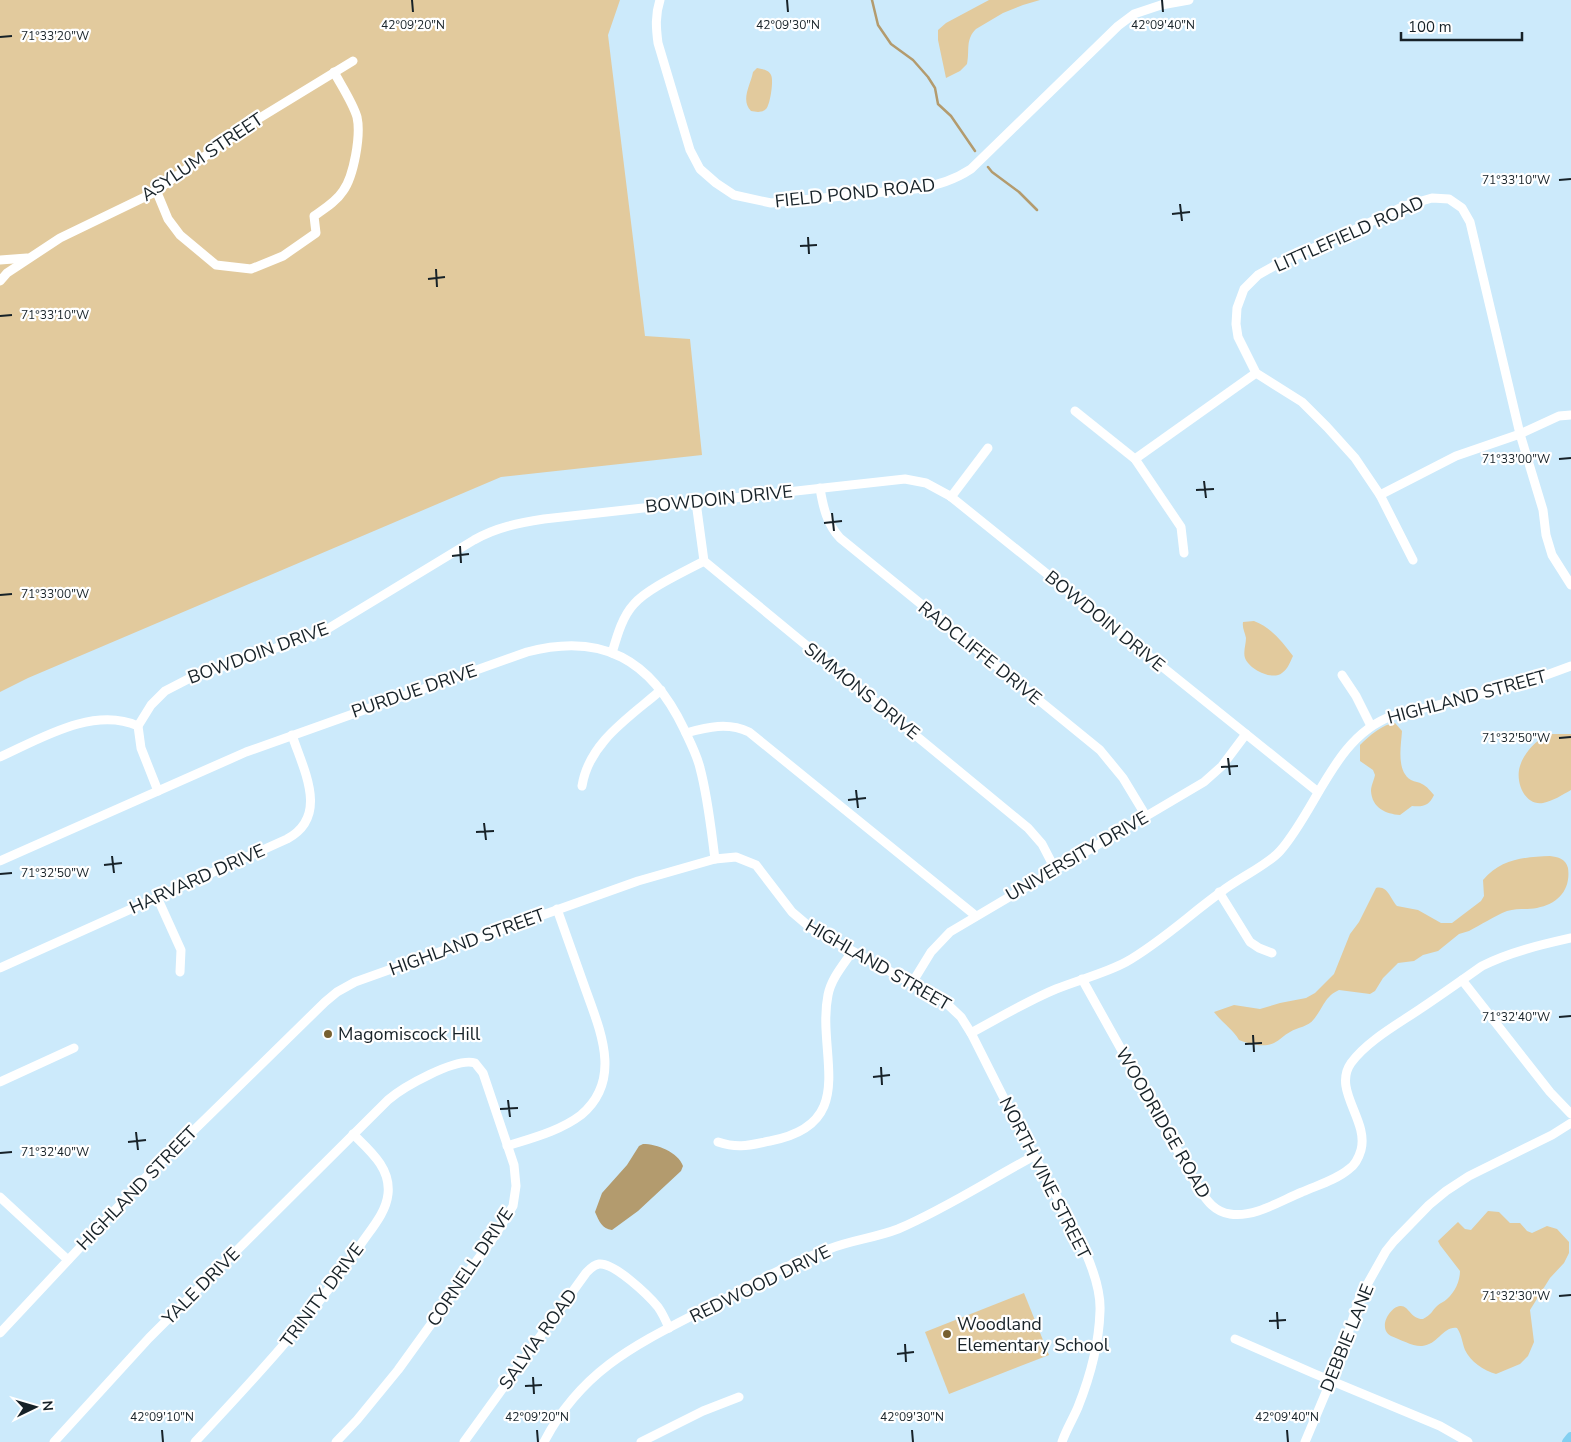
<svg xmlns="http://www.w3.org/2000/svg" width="1571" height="1442" font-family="'Nunito Sans',sans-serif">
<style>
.green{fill:#e2ca9d}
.water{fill:#b39b6e}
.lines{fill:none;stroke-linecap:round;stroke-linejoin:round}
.stream{stroke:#b39b6e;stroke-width:2.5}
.minor{stroke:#fff;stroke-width:9}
.major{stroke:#83d0f1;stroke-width:10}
.ticks{fill:none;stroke:#172228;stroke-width:2}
.poi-dot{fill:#776030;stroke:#fff;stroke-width:2}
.labels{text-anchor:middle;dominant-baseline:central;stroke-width:4.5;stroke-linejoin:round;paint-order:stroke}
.street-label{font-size:18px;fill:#172228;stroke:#fff}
.poi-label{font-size:18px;fill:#172228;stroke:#fff;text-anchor:start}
.ticks-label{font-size:12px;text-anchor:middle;fill:#172228;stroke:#fff;stroke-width:4.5;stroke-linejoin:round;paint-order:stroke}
</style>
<rect width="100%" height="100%" fill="#cceafb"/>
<g class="green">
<path d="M0 0H620L608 35 645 336 690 339 702 455 501 477 28 678 0 692Z"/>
<path d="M989 0H1040L1023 5 1003 13 976 29C965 40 970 50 967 64L960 71 946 78 938 40V30L946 23Z"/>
<path d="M757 68C762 69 769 70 771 75 774 80 770 106 766 109 762 113 756 112 751 111 740 100 751 84 753 72Z"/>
<path d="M1254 621C1272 628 1282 642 1293 656 1290 662 1288 669 1282 673 1272 681 1249 669 1245 658 1243 652 1246 644 1246 638 1245 632 1242 628 1243 622Z"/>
<path d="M1395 723 1402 731C1401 746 1396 771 1411 780 1415 782 1419 782 1422 784 1427 786 1431 792 1434 795 1429 806 1423 807 1412 806L1400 815C1386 814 1372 808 1371 791 1371 786 1374 780 1375 775L1373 770 1360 761V745C1369 736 1383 724 1395 723Z"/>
<path d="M1551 734H1571V790C1562 795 1553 801 1543 803 1524 806 1515 781 1520 766 1524 753 1537 738 1551 734Z"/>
<path d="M1550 856C1558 857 1566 859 1568 868 1571 890 1558 904 1537 908 1527 910 1517 908 1507 911 1494 916 1481 925 1469 931L1459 934 1438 951 1423 955 1414 961 1398 963 1383 978 1375 991 1370 994 1339 990C1325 996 1323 1008 1314 1019 1308 1027 1298 1027 1290 1032 1284 1035 1280 1040 1274 1043 1264 1048 1249 1044 1239 1040 1233 1029 1222 1023 1214 1012L1234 1005 1260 1009 1280 1003 1306 998 1315 993 1334 974 1350 934 1359 922 1376 888C1388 885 1390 899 1397 906L1418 910 1441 923H1452L1481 901 1484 896 1483 880C1501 859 1524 857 1550 856Z"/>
<path d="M1488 1211 1499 1212 1510 1223H1520L1527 1231 1532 1233 1547 1226 1557 1229 1569 1242V1253L1564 1263 1550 1278 1530 1310 1534 1342 1528 1356 1520 1364 1496 1374C1484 1371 1470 1361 1465 1350 1462 1343 1462 1335 1457 1328 1443 1326 1438 1345 1422 1346 1414 1347 1399 1339 1391 1336 1377 1328 1390 1307 1400 1306 1409 1305 1410 1319 1423 1319 1432 1314 1431 1312 1437 1306 1440 1303 1444 1302 1447 1299 1455 1292 1460 1281 1460 1271L1440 1245 1438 1241 1458 1222 1465 1229 1471 1230Z"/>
<path d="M1024 1293 1049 1355 949 1394 925 1332Z"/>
</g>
<path class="water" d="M643 1144C657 1144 678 1152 683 1166L681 1171 638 1211 612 1230C602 1229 599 1221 595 1212L602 1193 627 1165 639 1146Z"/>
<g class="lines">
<g class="stream">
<path d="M872 0 878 25 891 44 913 60 928 77 935 88 938 104 951 116 975 151"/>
<path d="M988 167 992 172 1019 192 1037 210"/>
</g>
<g class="minor">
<path d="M660 0C655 15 656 28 658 43L690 150 700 169 716 183 734 195 771 203 915 189C936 186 953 181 971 169L1118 26 1134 14 1161 5 1189 0"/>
<path d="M156 190 168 219 180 235 216 265 251 269 283 256 316 233 314 216C324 209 336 202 343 191 354 176 361 135 357 117 353 103 341 85 334 72"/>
<path d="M0 260 27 258"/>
<path d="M0 281 7 273 60 238 151 194 258 119 353 61"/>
<path d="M1075 411 1135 459 1181 527 1184 553"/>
<path d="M1135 459 1256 373"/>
<path d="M820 488C823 507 827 524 840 538L1100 750 1123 778 1146 816"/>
<path d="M1380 495 1456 456 1520 434 1559 416 1571 415"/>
<path d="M951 497 988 448"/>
<path d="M696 502 704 561 1028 828 1042 844 1055 869"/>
<path d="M1413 560 1380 495 1355 458 1327 427 1302 402 1256 373 1238 337 1236 324 1237 308 1244 289 1258 275 1281 262 1339 237 1404 206 1432 198 1449 199 1462 208 1470 222 1520 434 1543 510 1546 535 1552 555 1571 585"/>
<path d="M612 653C617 636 622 617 634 604 648 588 684 572 704 561"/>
<path d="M1342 675 1356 696 1371 726"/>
<path d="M686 733C708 727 728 722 749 732L976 916"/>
<path d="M0 757C40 739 93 706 138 726"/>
<path d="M582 786C589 742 630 717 661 690"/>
<path d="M158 791 141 748 138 726 151 705 165 691 194 676 302 639 329 628 474 540C497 527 519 523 544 519L905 479 926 483 950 496 1318 792"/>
<path d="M0 861 246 752 527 652C603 632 651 660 684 729 690 742 697 755 700 768 708 798 711 829 715 859"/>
<path d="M1219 892 1250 942 1259 948 1272 953"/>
<path d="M157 897 181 950 180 972"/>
<path d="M0 968 287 839C330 816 303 769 292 735"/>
<path d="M1082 979 1199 1189C1207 1201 1215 1212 1230 1214 1254 1218 1280 1201 1302 1192 1318 1185 1336 1180 1349 1169 1355 1165 1359 1157 1361 1150 1369 1120 1332 1090 1351 1063 1367 1041 1398 1024 1420 1009 1441 995 1462 980 1482 966 1510 952 1540 945 1571 938"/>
<path d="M1462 980 1550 1092 1571 1114"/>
<path d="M912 983 931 952 950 932 1204 782 1222 766 1246 734"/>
<path d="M971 1033C994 1078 1016 1124 1041 1168 1061 1206 1102 1268 1100 1311 1099 1344 1090 1377 1078 1407 1073 1419 1066 1430 1062 1442"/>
<path d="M0 1082 74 1048"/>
<path d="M718 1142C739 1149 750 1145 770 1141 861 1124 816 1054 828 995 831 979 843 965 852 952"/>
<path d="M507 1146C532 1138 560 1131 581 1115 624 1079 599 1028 584 985 575 960 566 935 557 909"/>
<path d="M0 1197 68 1260"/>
<path d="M0 1333 144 1179 325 1002 337 992 355 982 638 881 715 859 736 857 756 865 792 912 812 929 944 1001 961 1017 971 1033C999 1018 1027 1001 1056 989 1078 980 1106 973 1126 962 1161 942 1189 915 1221 892 1237 879 1268 865 1280 851 1317 809 1335 736 1392 716L1519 685 1571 666"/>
<path d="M1235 1339 1315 1374 1440 1426 1468 1442"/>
<path d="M54 1442 149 1338 388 1100C403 1087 456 1057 475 1063L483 1073 514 1165 516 1186 513 1206 496 1234 398 1370 357 1420 336 1442"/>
<path d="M195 1442C254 1379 313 1316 361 1244 371 1229 386 1213 388 1194 391 1168 370 1151 353 1134"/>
<path d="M464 1442 586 1273C589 1270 593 1265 599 1264 614 1262 649 1296 658 1307 663 1314 666 1321 669 1328"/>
<path d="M544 1442C584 1365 644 1341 717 1303 753 1284 790 1263 829 1249 851 1240 875 1238 898 1229 945 1209 989 1180 1034 1156"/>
<path d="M641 1442 703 1411 739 1397"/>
<path d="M1305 1442 1340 1359 1359 1299 1386 1251 1394 1241 1429 1205 1446 1191 1469 1176 1552 1135 1571 1123"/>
</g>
<path class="major" d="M1567 1442 1571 1437"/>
</g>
<path class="ticks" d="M412 0 413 12M787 0 788 12M1162 0 1163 12M0 37 12 36M1559 180 1571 179M1180 204 1182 221M1172 214 1190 212M808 237 809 254M800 246 817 245M436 269 437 287M428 279 445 277M0 316 12 315M1559 459 1571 458M1204 481 1206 498M1196 490 1214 489M832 513 834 531M824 523 842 521M460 546 461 563M452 556 469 554M0 595 12 594M1559 738 1571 737M1228 758 1230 775M1221 767 1238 766M856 790 858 808M848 800 866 798M484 823 486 840M476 832 494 831M112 856 114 873M104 865 122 863M0 874 12 873M1559 1017 1571 1016M1253 1035 1254 1052M1245 1044 1262 1043M881 1067 882 1085M873 1077 890 1075M508 1100 510 1117M500 1109 518 1108M136 1132 138 1150M128 1142 146 1140M0 1153 12 1152M1559 1296 1571 1295M1277 1312 1278 1329M1269 1321 1286 1320M905 1344 906 1362M897 1354 914 1352M533 1377 534 1394M525 1386 542 1385M162 1430 163 1442M537 1430 538 1442M912 1430 913 1442M1287 1430 1288 1442"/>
<g class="poi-dot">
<circle cx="328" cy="1034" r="5"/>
<circle cx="947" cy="1334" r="5"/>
</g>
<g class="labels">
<g class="street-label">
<text transform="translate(202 157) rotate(-34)">ASYLUM STREET</text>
<text transform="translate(855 193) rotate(-6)">FIELD POND ROAD</text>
<text transform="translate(1349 234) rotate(-24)">LITTLEFIELD ROAD</text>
<text transform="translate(719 499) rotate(-6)">BOWDOIN DRIVE</text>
<text transform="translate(1105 621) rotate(39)">BOWDOIN DRIVE</text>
<text transform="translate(258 653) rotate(-20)">BOWDOIN DRIVE</text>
<text transform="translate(980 653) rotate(39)">RADCLIFFE DRIVE</text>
<text transform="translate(414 691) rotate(-19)">PURDUE DRIVE</text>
<text transform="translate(862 691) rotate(39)">SIMMONS DRIVE</text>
<text transform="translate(1467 697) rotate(-15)">HIGHLAND STREET</text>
<text transform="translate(1077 856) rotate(-30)">UNIVERSITY DRIVE</text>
<text transform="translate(197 879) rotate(-24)">HARVARD DRIVE</text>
<text transform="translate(467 942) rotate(-20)">HIGHLAND STREET</text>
<text transform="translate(878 965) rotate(30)">HIGHLAND STREET</text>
<text transform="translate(1163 1123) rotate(60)">WOODRIDGE ROAD</text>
<text transform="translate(1045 1178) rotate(63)">NORTH VINE STREET</text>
<text transform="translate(137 1188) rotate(-46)">HIGHLAND STREET</text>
<text transform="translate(470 1267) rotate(-56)">CORNELL DRIVE</text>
<text transform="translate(760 1284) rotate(-26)">REDWOOD DRIVE</text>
<text transform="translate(201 1286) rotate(-45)">YALE DRIVE</text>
<text transform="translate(322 1295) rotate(-53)">TRINITY DRIVE</text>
<text transform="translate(1347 1338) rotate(-68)">DEBBIE LANE</text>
<text transform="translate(538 1339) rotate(-54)">SALVIA ROAD</text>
</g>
<g class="poi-label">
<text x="338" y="1034">Magomiscock Hill</text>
<text x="957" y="1324">Woodland<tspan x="957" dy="21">Elementary School</tspan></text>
</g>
</g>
<g class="ticks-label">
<text x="413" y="29">42°09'20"N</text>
<text x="788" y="29">42°09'30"N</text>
<text x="1163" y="29">42°09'40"N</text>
<text x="55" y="40">71°33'20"W</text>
<text x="1516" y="184">71°33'10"W</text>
<text x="55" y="319">71°33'10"W</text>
<text x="1516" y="463">71°33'00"W</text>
<text x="55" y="598">71°33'00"W</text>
<text x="1516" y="742">71°32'50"W</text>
<text x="55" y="877">71°32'50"W</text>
<text x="1516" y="1021">71°32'40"W</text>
<text x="55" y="1156">71°32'40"W</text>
<text x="1516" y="1300">71°32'30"W</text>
<text x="162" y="1421">42°09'10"N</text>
<text x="537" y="1421">42°09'20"N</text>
<text x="912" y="1421">42°09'30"N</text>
<text x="1287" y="1421">42°09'40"N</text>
</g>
<g transform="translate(35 1407) rotate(85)" stroke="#ffffff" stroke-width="4" paint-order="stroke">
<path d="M0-4L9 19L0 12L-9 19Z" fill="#172228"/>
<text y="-8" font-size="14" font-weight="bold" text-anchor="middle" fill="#172228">N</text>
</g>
<path d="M1401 32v8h121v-8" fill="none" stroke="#172228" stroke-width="2.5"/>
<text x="1408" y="32" font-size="15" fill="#172228" stroke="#ffffff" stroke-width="4" paint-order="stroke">100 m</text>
</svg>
